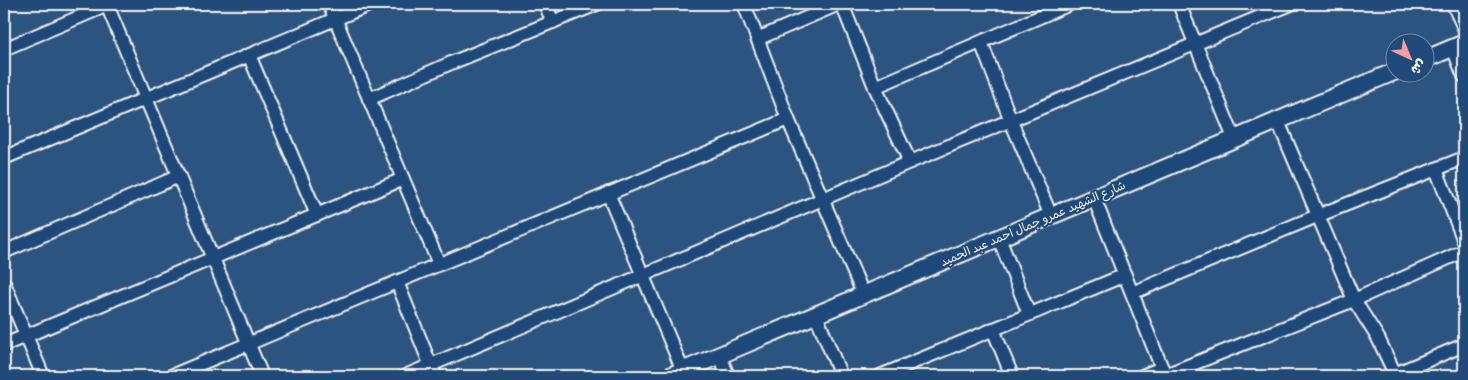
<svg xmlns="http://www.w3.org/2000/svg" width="1468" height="380" font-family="Pangolin,'Playpen Sans Arabic',sans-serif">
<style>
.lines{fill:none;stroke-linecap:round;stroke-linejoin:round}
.minor-casing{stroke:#f4f1e8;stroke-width:16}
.tertiary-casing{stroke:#f4f1e8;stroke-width:20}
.minor{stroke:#1f4a7a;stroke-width:12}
.tertiary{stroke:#1f4a7a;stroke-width:16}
.labels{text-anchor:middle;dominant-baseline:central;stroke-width:4;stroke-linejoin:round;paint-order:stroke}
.street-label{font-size:12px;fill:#f4f1e8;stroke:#1f4a7a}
</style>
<rect width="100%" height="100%" fill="#2c5481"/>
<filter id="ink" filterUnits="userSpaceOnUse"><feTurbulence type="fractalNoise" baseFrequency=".02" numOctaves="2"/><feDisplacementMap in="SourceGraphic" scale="10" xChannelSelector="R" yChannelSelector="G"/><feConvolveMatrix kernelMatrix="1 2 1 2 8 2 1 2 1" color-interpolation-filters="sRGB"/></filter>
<g filter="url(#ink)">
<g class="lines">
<g class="minor-casing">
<g id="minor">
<path d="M329 4 439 264"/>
<path d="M545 4 553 22"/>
<path d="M744 4 788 119 864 296"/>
<path d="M842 4 875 87 910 162"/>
<path d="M1179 4 1234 138"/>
<path d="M1453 4 1464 28"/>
<path d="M107 5 262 376"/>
<path d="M757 39 839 4"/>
<path d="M981 42 1011 121 1051 216"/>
<path d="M1453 48 1464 76"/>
<path d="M4 49 110 4"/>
<path d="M249 55 317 215"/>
<path d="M875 87 1070 4"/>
<path d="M369 99 451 63 597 4"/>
<path d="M1277 119 1354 300 1378 338 1395 374"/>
<path d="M4 158 371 4"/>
<path d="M1436 169 1464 241"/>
<path d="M608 193 683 371"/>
<path d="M1094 198 1165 376"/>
<path d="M999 238 1029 314"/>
<path d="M4 252 179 176"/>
<path d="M397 282 435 376"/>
<path d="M4 283 43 376"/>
<path d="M1132 293 1317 216 1464 158"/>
<path d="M816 315 841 376"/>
<path d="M993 329 1012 376"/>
<path d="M4 345 403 179"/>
<path d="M720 356 728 376"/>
<path d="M1165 375 1354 300 1464 251"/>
<path d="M171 376 788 119"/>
<path d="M405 376 910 162 1291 4"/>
<path d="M880 376 1125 275"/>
<path d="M1142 376 1162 368"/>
<path d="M1390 376 1464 345"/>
</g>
</g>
<g class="tertiary-casing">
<g id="tertiary">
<path d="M1426 59 1464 43"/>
<path d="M670 376 1396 71"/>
</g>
</g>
<use href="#minor" class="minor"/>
<use href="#tertiary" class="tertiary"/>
</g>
</g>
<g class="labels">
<g class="street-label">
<text transform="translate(1033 224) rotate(-23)">شارع الشهيد عمرو جمال احمد عبد الحميد</text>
</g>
</g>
<rect width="1468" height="380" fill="none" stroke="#1f4a7a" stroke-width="20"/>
<rect x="10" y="10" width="1448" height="360" fill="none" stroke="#f4f1e8" stroke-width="2" filter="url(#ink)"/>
<g transform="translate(1410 58) rotate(136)"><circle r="24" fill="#1f4a7a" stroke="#748da6"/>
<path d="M0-4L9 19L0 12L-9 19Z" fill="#ff9aa2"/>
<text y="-8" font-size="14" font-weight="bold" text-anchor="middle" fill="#f4f1e8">ش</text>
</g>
</svg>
